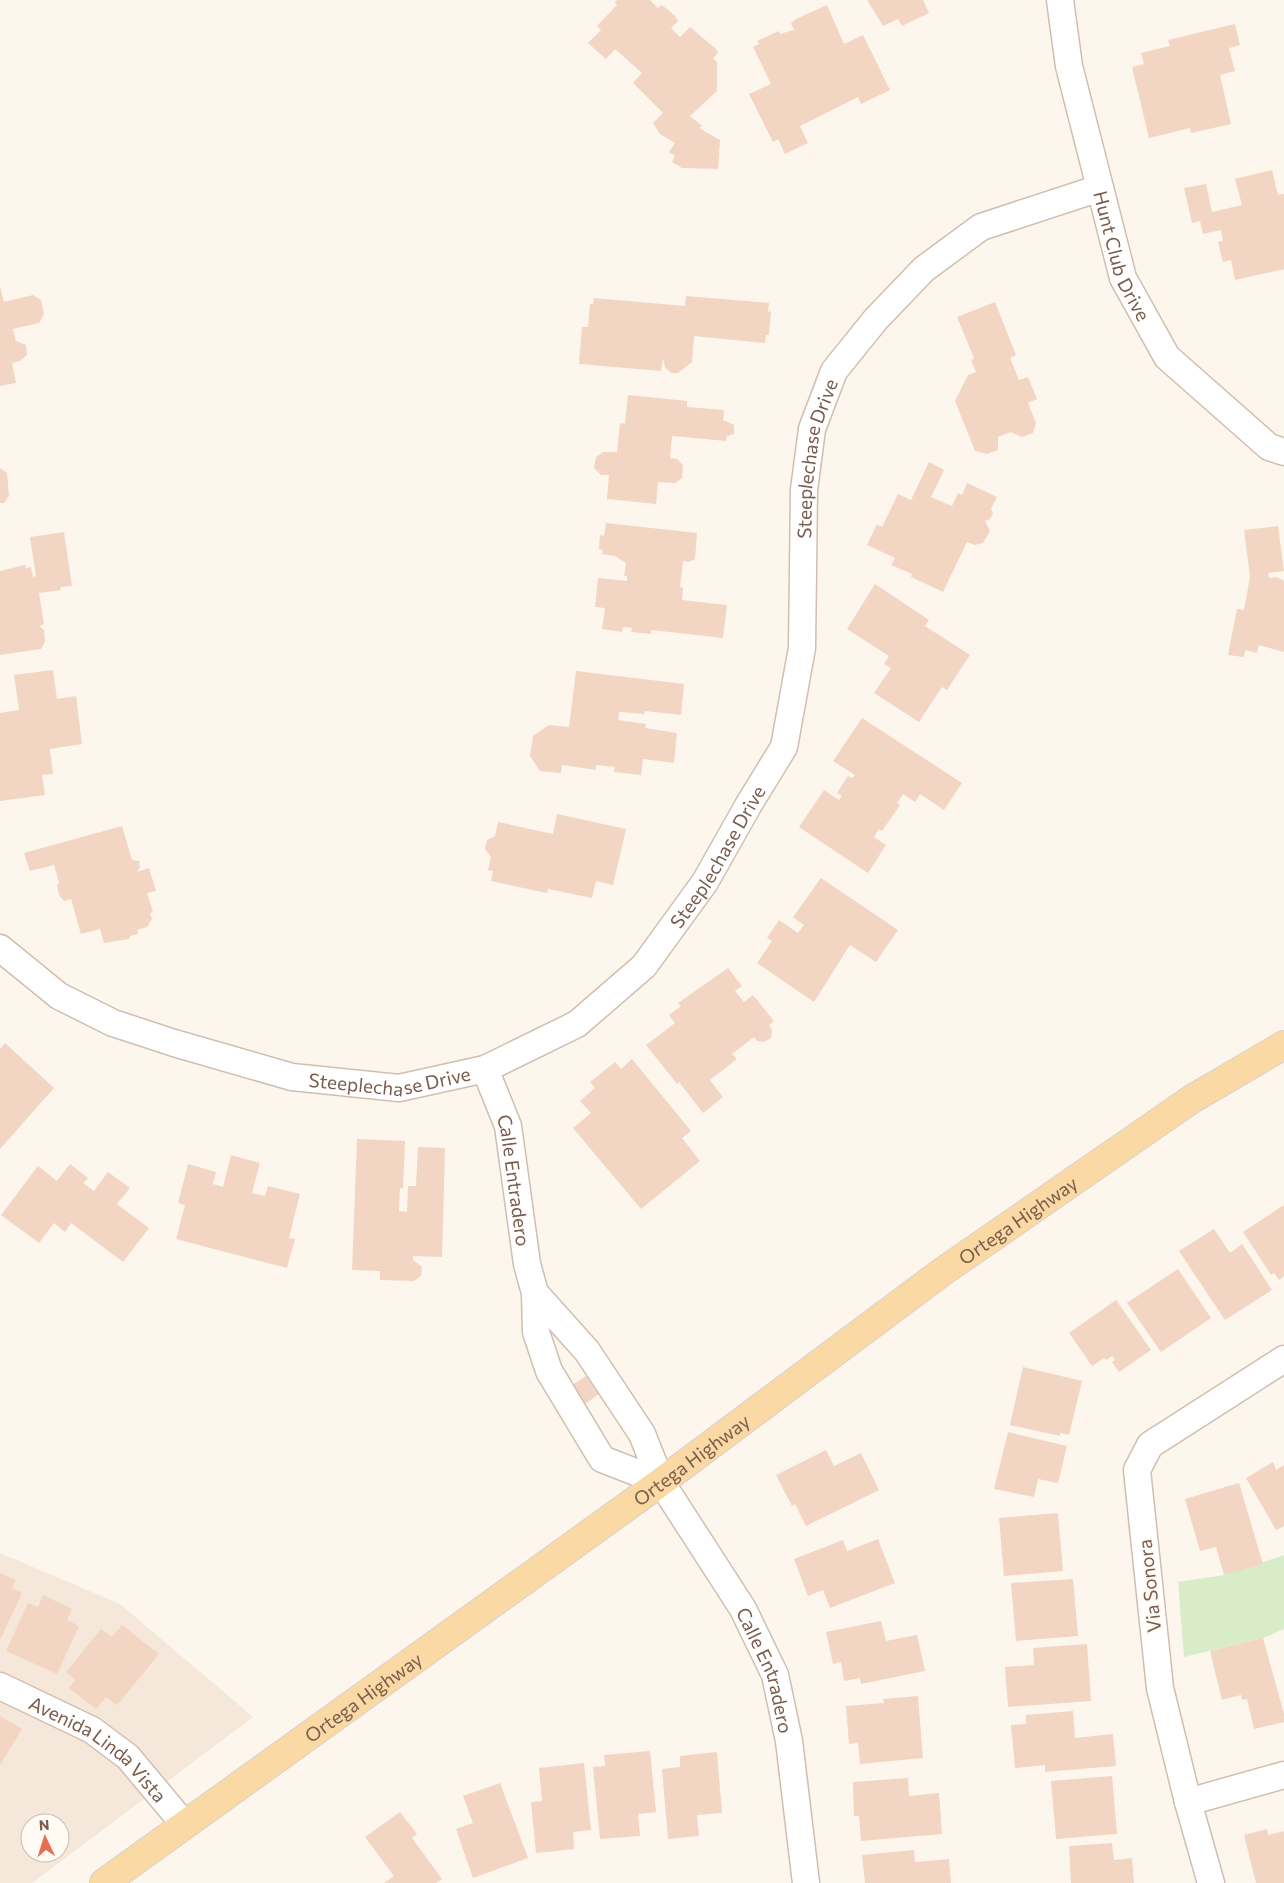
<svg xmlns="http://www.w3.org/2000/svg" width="1284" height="1883" font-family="Commissioner,sans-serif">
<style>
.residential{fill:#f5e8da;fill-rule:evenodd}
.green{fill:#d8ecc9}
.building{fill:#f3d5c3}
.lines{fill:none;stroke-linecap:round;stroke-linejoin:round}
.minor-casing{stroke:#d1beb0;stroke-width:29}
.primary-casing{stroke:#dad1cd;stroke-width:30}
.minor{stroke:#fff;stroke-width:26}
.primary{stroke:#fbd9a5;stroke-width:28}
.labels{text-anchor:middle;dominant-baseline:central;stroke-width:4;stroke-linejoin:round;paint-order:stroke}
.street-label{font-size:19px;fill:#7a5c4d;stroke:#fffaf3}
</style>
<rect width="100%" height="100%" fill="#fdf6ec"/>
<path class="residential" d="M0 1553 120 1604 253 1717 32 1883H0ZM30 1823H60V1853H30Z"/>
<path class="green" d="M1284 1555V1629L1263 1638 1184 1657 1178 1582 1224 1575Z"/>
<g class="building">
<path d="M617 0H650L658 8 661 5 666 8 675 16 678 21 671 28 680 37 690 27 716 49 718 53 713 58 717 62V91L690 116 702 126 699 128 720 140 718 169 682 168 672 162 675 156 669 152 675 143 660 134 653 123 663 113 633 83 642 73 615 49 606 59 588 43 601 30 597 26 617 5 615 2Z"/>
<path d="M867 0H923L929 13 902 26 898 19 883 26Z"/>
<path d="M827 5 844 44 863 35 890 90 861 104 858 97 800 126 808 143 785 154 778 139 773 142 749 94 771 84 753 47 759 44 757 41 779 31 780 34 794 30 791 23 796 19Z"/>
<path d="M1235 24 1240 45 1229 48 1235 71 1220 75 1231 124 1191 133 1190 128 1149 138 1132 67 1144 64 1141 53 1170 46 1168 40Z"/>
<path d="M1272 170 1278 195 1284 194V269L1235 280 1231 260 1223 262 1218 242 1223 241 1221 230 1203 234 1200 221 1192 223 1184 188 1206 184 1212 212 1242 205 1235 179Z"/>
<path d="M0 287 4 302 33 295 41 300 44 314 39 323 13 329 16 341 26 345 27 355 20 361 12 363 16 383 0 386Z"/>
<path d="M686 296 769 303 768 312 771 311 769 335H766L765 343 694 336 692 362 678 373H671L665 367 663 358 661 371 579 364 582 327H588L590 304H593L594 298 685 306Z"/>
<path d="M995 302 1016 355 1010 358 1019 380 1028 377 1037 399 1028 403 1036 423 1033 433 1022 437 1011 432 998 437V450L987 454 975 451 955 401 968 375 976 372 971 360 974 358 957 317Z"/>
<path d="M628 395 687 401V407L724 410 723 420 734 425V434L727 436 726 441 672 436 670 458 677 459 683 465 682 478 675 483 658 482 656 504 607 499 609 475H601L594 468 596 457 603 452H617L620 423 625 424Z"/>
<path d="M929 462 944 470 931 497 952 506 958 493 962 495 967 483 997 497 991 509 993 513 990 519 985 521 990 531 983 543 975 545 967 542 943 592 911 577 912 574 891 565 895 558 867 545 877 524 882 527 898 494 911 500Z"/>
<path d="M0 468 7 473 9 496 4 503H0Z"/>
<path d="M606 523 697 533 695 559 689 562 683 561 680 587 683 588 682 600 727 605 723 638 651 630V634L631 632 632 628 623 627 622 632 602 629 605 608 595 607 598 578 627 581V576H624L626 563 615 556 602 554 603 550 599 549 600 535 604 536Z"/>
<path d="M1278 526 1284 571 1268 573 1269 578 1277 577 1284 581V652L1259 645 1257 653 1245 650 1244 657 1228 655 1237 609 1244 610 1250 577 1244 530Z"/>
<path d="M64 532 72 586 60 587 61 590 39 593 44 624 39 626 44 630 45 642 41 649 0 655V571L25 565 26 568 31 567 33 577 36 576 30 537Z"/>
<path d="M875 584 929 620 925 626 970 655 947 690 942 687 919 722 874 693 891 668 884 664 889 656 847 629Z"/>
<path d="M53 670 57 699 76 696 82 744 50 749 53 774 42 775 45 795 0 801V713L19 710 14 675Z"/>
<path d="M576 671 684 684 681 715 645 711 644 714 619 712 618 720 646 724 645 728 677 733 674 763 643 759 641 775 614 772 615 767 596 765V770L562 765 561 773 540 771 530 756 533 736 549 725 569 727Z"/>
<path d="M862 718 962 783 944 810 920 794 915 802 903 794 897 803 900 805 882 831 879 829 874 837 886 845 868 873 799 827 824 790 839 800 842 796 837 793 848 776 852 778 855 775 833 761Z"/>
<path d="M557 814 626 829 613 885 596 881 592 898 548 889 547 893 491 881 493 871 488 870 491 857 485 849 487 840 495 836 498 822 553 834Z"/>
<path d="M122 826 132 860 139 861 140 867 137 872 149 868 156 891 147 893 153 912 150 913 152 919 147 927 137 930 138 934 130 936 129 939 104 943 100 929 81 934 71 899 64 901 59 895 57 885 59 883 54 865 30 871 24 853Z"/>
<path d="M821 878 898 930 876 962 850 945 814 1002 757 963 772 941 767 938 779 920 798 933 804 925 793 917Z"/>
<path d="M728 968 742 986 735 991 744 1002 753 995 774 1021 769 1025 772 1030 771 1038 764 1042 757 1041 754 1037 732 1054 737 1059 710 1080 723 1097 703 1113 679 1082 677 1084 646 1045 675 1023 669 1015 681 1006 678 1003Z"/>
<path d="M5 1043 54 1088 0 1149V1049Z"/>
<path d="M632 1059 691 1131 682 1138 700 1161 641 1209 573 1128 591 1113 580 1101 595 1088 590 1082 615 1062 621 1069Z"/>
<path d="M357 1139 405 1141 403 1189 400 1188 399 1211 407 1212 408 1186H416L418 1147 445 1148 442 1257 413 1256V1260L422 1267 421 1276 414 1281 380 1280V1271L352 1270Z"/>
<path d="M231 1155 260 1163 252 1193 265 1196 268 1186 300 1194 289 1238 295 1239 287 1268 176 1239 185 1205 178 1203 188 1164 216 1172 213 1184 223 1187Z"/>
<path d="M70 1164 88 1178 83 1183 94 1191 108 1172 130 1188 117 1204 149 1228 123 1262 71 1223 65 1232 54 1223 39 1243 1 1215 38 1166 57 1181Z"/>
<path d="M1284 1205V1276L1279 1280 1274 1273 1271 1275 1243 1232Z"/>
<path d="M1214 1229 1230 1253 1242 1244 1272 1290 1225 1320 1179 1251Z"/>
<path d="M1178 1269 1211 1318 1161 1352 1127 1303Z"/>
<path d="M1116 1300 1151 1350 1119 1372 1112 1362 1115 1360 1112 1356 1106 1360 1104 1358 1092 1366 1069 1333Z"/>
<path d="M1023 1367 1082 1381 1069 1435 1060 1433V1436L1010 1425Z"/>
<path d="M586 1376 599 1394 585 1404 572 1385Z"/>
<path d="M1008 1432 1067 1446 1058 1483 1038 1479 1034 1497 994 1489Z"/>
<path d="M826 1450 834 1466 861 1453 879 1490 806 1526 795 1504 792 1506 776 1475Z"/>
<path d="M1273 1462 1276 1470 1284 1465V1526L1276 1530 1246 1478Z"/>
<path d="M1239 1483 1263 1564 1224 1575 1216 1547 1200 1551 1185 1499Z"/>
<path d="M1058 1513 1063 1571 1004 1576 999 1518Z"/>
<path d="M878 1539 895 1583 830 1608 823 1590 808 1596 794 1559 843 1540 847 1551Z"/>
<path d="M0 1573 16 1580 12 1588 22 1593 0 1640Z"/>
<path d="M1073 1579 1078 1636 1016 1641 1011 1583Z"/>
<path d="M43 1595 72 1609 67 1620 79 1626 57 1674 6 1651 28 1603 38 1607Z"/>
<path d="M881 1621 886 1641 917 1635 925 1671 861 1684 860 1678 844 1681 841 1662 833 1664 826 1632Z"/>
<path d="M122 1625 159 1654 117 1705 106 1697 96 1709 69 1688 75 1680 66 1672 101 1629 112 1637Z"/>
<path d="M1263 1638 1284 1714V1722L1254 1729 1247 1699 1242 1700 1241 1695 1222 1700 1210 1651Z"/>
<path d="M1087 1644 1091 1701 1008 1707 1005 1667 1034 1665 1033 1648Z"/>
<path d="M918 1696 923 1758 860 1764 858 1743 849 1744 846 1706 884 1703 883 1699Z"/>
<path d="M1073 1711 1075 1738 1113 1734 1116 1766 1045 1772V1765L1015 1768 1011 1725 1026 1724V1715Z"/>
<path d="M0 1716 22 1729 0 1765Z"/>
<path d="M650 1751 656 1812 638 1814 640 1836 600 1839 593 1767 605 1766 604 1755Z"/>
<path d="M717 1752 722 1813 697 1815 699 1836 668 1839 662 1769 680 1767V1756Z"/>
<path d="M584 1763 591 1830 573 1832 574 1849 536 1853 531 1802 542 1801 539 1768Z"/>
<path d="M1112 1776 1117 1834 1056 1839 1051 1781Z"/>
<path d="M908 1778 909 1796 939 1793 942 1834 861 1841 859 1816H854L853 1782Z"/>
<path d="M500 1783 528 1858 473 1878 456 1829 473 1823 463 1796Z"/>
<path d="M400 1812 417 1834 412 1838 442 1879 436 1883H384L394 1876 365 1837Z"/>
<path d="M1267 1829 1268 1835 1284 1831V1883H1256L1244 1835Z"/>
<path d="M1112 1843 1114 1860 1132 1858 1134 1883H1071L1069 1846Z"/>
<path d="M914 1850 915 1862 949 1859 951 1883H865L862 1855Z"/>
</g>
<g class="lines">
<g class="minor-casing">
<g id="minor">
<path id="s1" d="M1060 0 1069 66 1123 278 1167 357 1269 447 1284 452"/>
<path id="s2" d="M0 948 59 996 113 1023 174 1043 292 1077 399 1088 485 1069 577 1024 644 966 705 882 749 804 784 747 802 648 804 490 812 429 834 371 876 319 924 269 981 227 1100 188"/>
<path id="s3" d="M485 1069 508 1126 527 1264 535 1293 536 1332 549 1371 602 1459 661 1482"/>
<path id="s4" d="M535 1293 587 1351 642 1434 661 1482 743 1609 775 1675 789 1741 806 1883"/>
<path id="s5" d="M0 1686 92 1730 128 1757 184 1824"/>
<path d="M1188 1802 1284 1775"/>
<path d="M1211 1883 1188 1802 1160 1688 1137 1470 1150 1445 1284 1359"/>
</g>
</g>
<g class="primary-casing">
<g id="primary">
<path id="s6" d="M104 1883 661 1482 942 1272 1192 1099 1284 1045"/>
</g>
</g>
<use href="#minor" class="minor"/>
<use href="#primary" class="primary"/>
</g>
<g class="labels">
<g class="street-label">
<text stroke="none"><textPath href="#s1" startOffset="264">Hunt Club Drive</textPath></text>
<text stroke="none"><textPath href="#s2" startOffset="1262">Steeplechase Drive</textPath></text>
<text stroke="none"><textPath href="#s2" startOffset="842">Steeplechase Drive</textPath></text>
<text stroke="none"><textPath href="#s2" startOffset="422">Steeplechase Drive</textPath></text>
<text stroke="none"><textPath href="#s3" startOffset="116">Calle Entradero</textPath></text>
<text stroke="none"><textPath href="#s6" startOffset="1129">Ortega Highway</textPath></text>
<text stroke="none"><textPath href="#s6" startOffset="724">Ortega Highway</textPath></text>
<text transform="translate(1149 1586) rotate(-96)">Via Sonora</text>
<text stroke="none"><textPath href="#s4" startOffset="446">Calle Entradero</textPath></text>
<text stroke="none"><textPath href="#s6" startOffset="319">Ortega Highway</textPath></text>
<text stroke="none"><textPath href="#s5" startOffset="118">Avenida Linda Vista</textPath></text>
</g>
</g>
<g transform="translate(45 1838) rotate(356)"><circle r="24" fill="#fffaf3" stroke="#cabbb1"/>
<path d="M0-4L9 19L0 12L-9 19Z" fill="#e76f51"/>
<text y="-8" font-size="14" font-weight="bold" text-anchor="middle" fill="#7a5c4d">N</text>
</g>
</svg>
